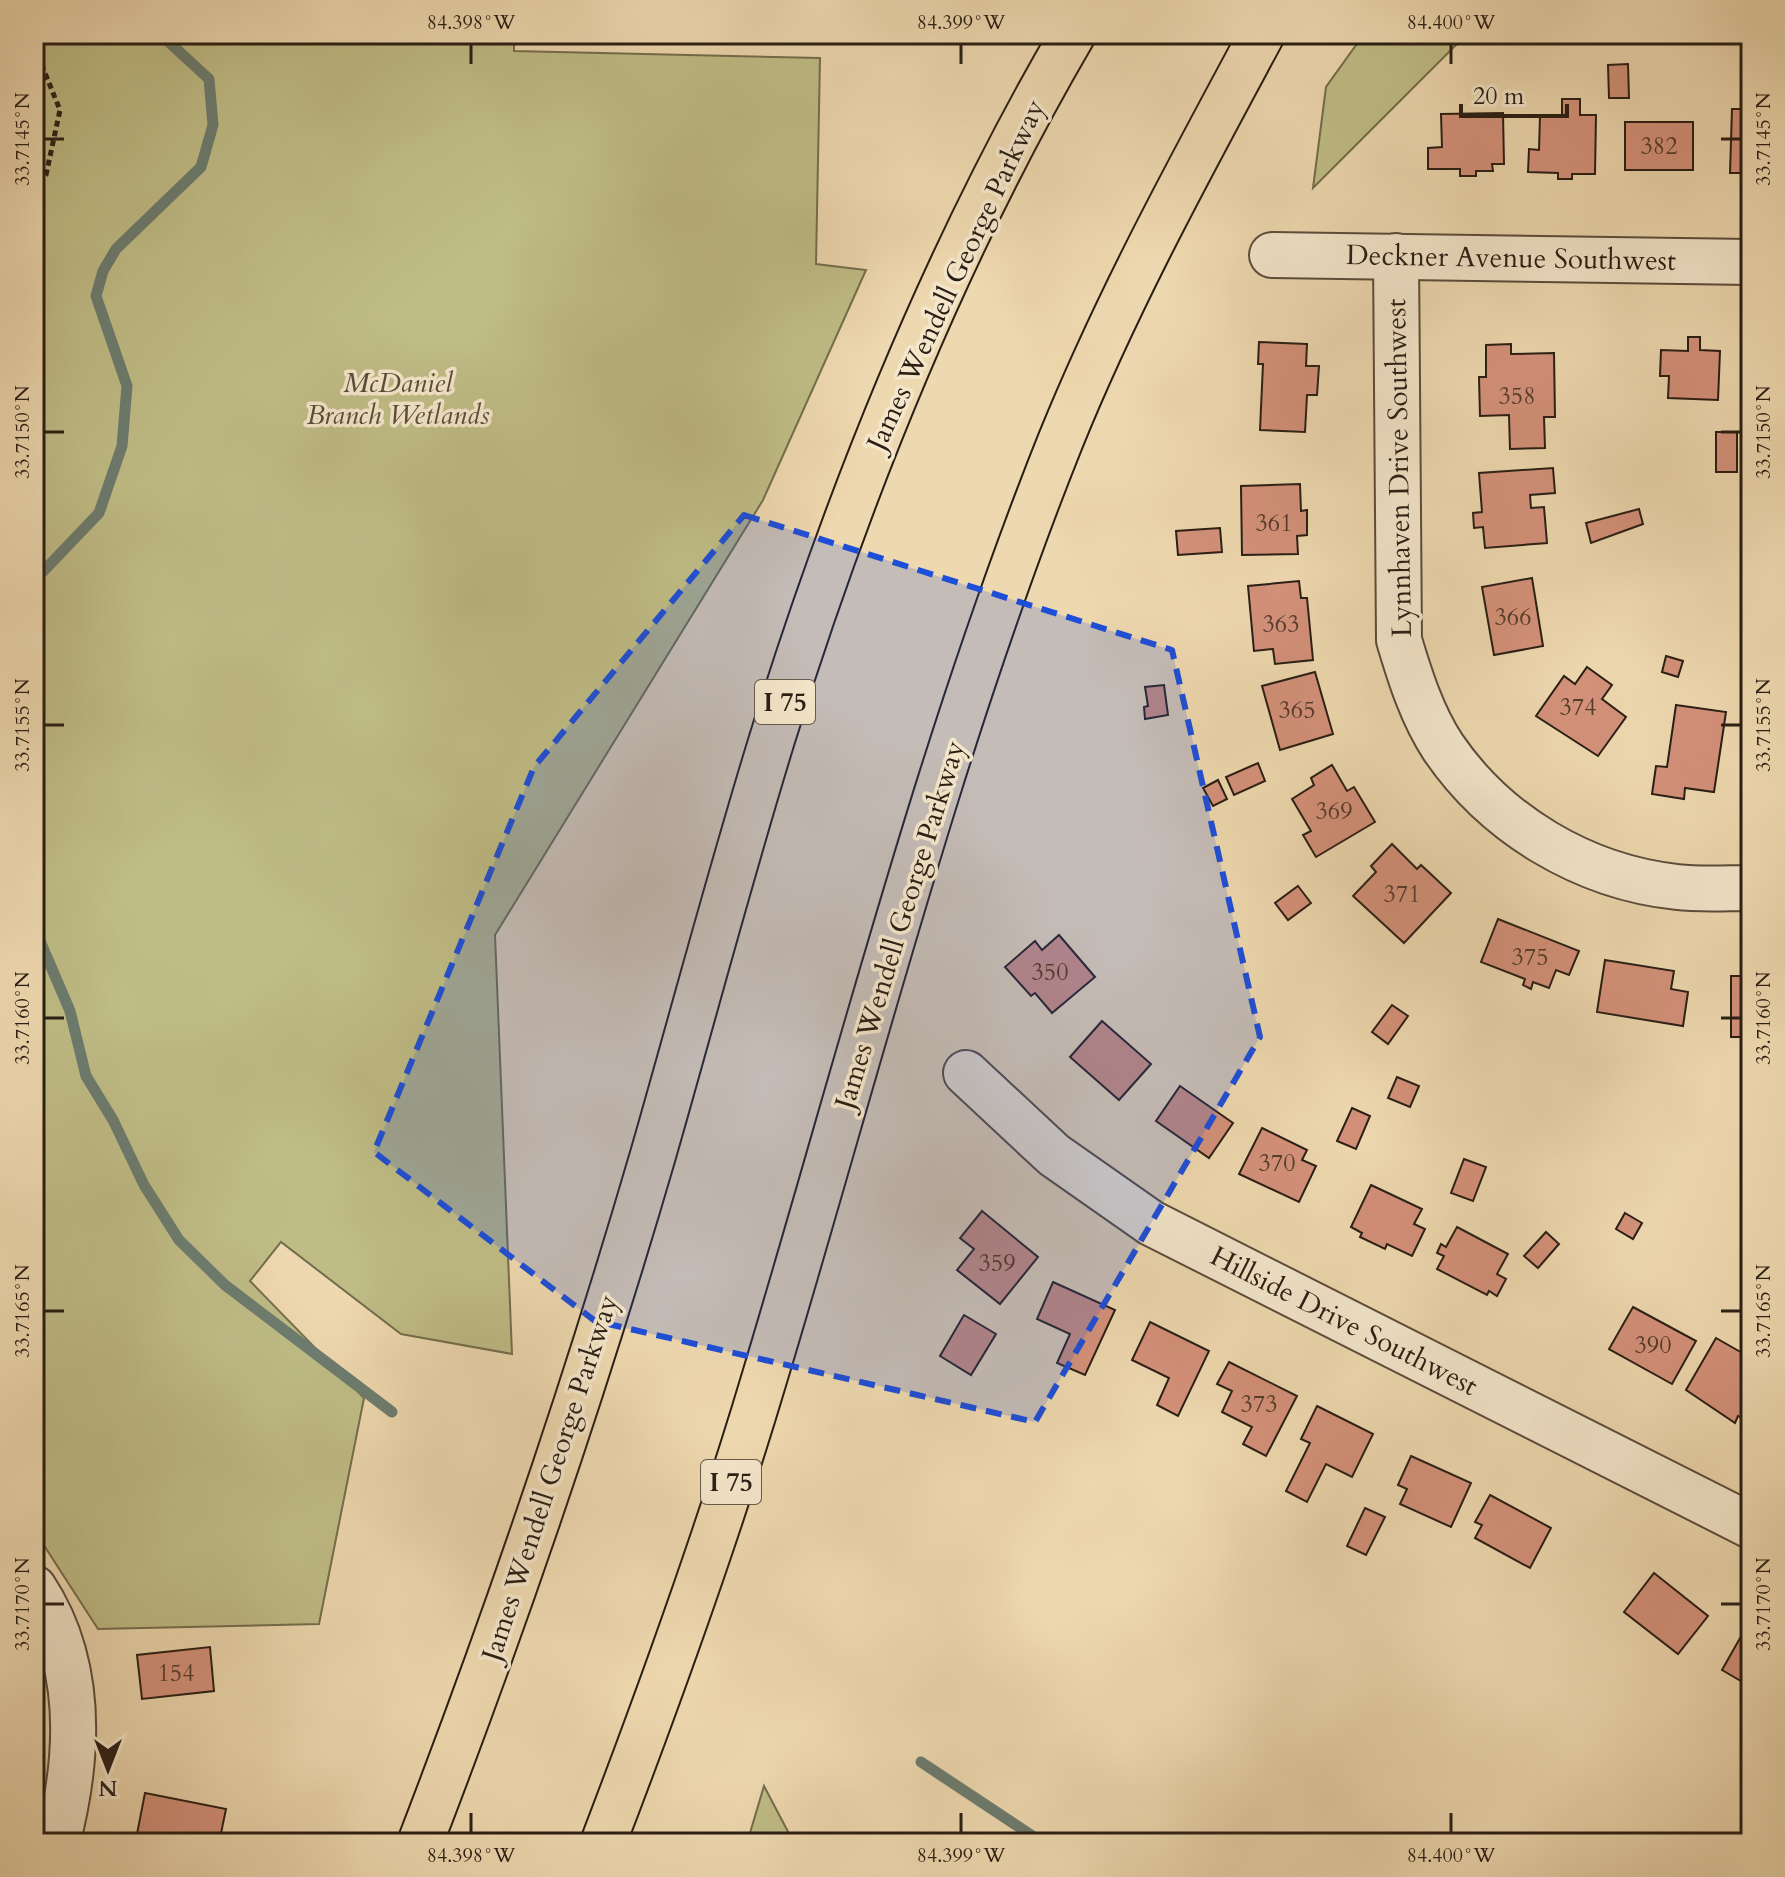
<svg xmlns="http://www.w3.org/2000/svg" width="1785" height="1877" font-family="Cardo,serif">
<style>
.green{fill:#bfbc86;stroke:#746d4d;stroke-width:2}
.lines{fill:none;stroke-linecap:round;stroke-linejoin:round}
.stream{stroke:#6c7c6f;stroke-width:11}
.building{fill:#d4917a;stroke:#291e14;stroke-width:2}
.minor-casing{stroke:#5a4c3b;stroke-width:48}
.highway-casing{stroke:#291e14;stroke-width:48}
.path{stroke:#291e14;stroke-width:5;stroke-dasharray:6 4;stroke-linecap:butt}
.minor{stroke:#f4e6cb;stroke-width:44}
.highway{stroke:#eed8af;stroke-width:44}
.marked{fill:#1d4ed8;fill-opacity:0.2;stroke:#1d4ed8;stroke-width:6;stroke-dasharray:16 10;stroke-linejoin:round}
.ticks{fill:none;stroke:#291e14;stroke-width:3}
.labels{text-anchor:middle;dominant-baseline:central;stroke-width:7;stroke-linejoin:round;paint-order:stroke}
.number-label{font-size:24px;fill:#543b2e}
.shield{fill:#f4e6cb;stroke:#665a4b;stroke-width:2}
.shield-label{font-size:26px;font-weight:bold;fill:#291e14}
.street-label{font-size:28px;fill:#291e14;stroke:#f4e6cb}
.park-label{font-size:28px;font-style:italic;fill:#564d36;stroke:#f4e6cb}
.neatline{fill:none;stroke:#291e14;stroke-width:3}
.ticks-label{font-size:20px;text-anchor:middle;fill:#291e14}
</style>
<rect width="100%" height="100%" fill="#eed8af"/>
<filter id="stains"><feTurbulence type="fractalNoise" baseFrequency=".0025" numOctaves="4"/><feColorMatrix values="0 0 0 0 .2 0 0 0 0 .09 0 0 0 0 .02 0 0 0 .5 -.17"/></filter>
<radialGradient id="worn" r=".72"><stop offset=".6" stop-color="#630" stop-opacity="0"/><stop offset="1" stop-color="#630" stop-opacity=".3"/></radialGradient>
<g class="green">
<path d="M34 34H514V51L820 58 816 264 866 270 763 500 495 935 512 1354 401 1334 281 1242 250 1281 364 1398 319 1624 98 1629 34 1530Z"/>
<path d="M1364 34H1467L1313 188 1326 87Z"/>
<path d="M764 1786 794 1843H747Z"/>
</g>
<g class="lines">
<g class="stream">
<path d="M34 581 99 513 122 446 127 386 96 296 103 271 116 249 201 167 213 125 209 79 160 34"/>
<path d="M34 927 70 1011 86 1076 113 1120 144 1185 179 1240 225 1285 392 1412"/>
<path d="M921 1762 1043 1843"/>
</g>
</g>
<g class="building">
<path d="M1628 64 1629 98H1609L1608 65Z"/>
<path d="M1562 99H1580V115H1596L1595 174H1572V179H1558V173L1528 172 1529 149 1539 150 1540 115H1562Z"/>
<path d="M1732 109H1747V116H1751V180H1746V173H1730Z"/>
<path d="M1503 113 1504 164H1492L1493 171H1476V176H1460V169H1428V148L1442 147 1441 114Z"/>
<rect x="1625" y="122" width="68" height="48"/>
<path d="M1688 337H1700V350L1720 351 1718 400 1668 398 1669 376H1660L1661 350 1688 351Z"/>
<path d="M1259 342 1307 344 1306 366H1319L1317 395H1307L1305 432 1260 430 1263 364H1258Z"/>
<path d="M1511 344V354L1554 353 1555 417H1544L1545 448 1510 449 1509 415 1480 416 1479 377H1486V345Z"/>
<rect x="1716" y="432" width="21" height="40"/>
<path d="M1553 468 1555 493 1530 495 1531 508 1544 507 1547 543 1485 548 1483 527 1474 528 1473 513 1482 512 1479 473Z"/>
<path d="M1300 484 1301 511 1307 510V535L1297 536 1298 554 1242 555 1241 486Z"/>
<path d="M1639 509 1643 524 1591 543 1586 523Z"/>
<path d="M1220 528 1222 552 1178 555 1176 531Z"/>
<path d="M1532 578 1543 646 1494 655 1482 587Z"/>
<path d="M1299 581 1301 598H1307L1313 660 1275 664 1273 649 1254 651 1248 586Z"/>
<path d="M1666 656 1683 661 1678 677 1662 672Z"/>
<path d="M1587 667 1612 685 1602 699 1626 717 1598 756 1536 716 1564 676 1575 684Z"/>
<path d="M1315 672 1333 734 1280 750 1262 686Z"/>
<path d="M1164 685 1168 715 1145 719 1144 707 1148 706 1145 687Z"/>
<path d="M1676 705 1726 712 1714 792 1685 788 1684 799 1652 794 1656 766 1667 767Z"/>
<path d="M1258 763 1265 781 1234 795 1226 777Z"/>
<path d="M1332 765 1347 791 1354 787 1375 822 1316 857 1303 835 1311 831 1292 799 1314 785 1311 778Z"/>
<path d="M1218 780 1227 799 1213 806 1203 788Z"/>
<path d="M1392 844 1417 869 1421 865 1451 893 1404 943 1353 896 1376 872 1371 866Z"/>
<path d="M1298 886 1311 903 1288 920 1275 903Z"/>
<path d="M1498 919 1579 951 1569 975 1556 970 1549 988 1533 982 1531 989 1523 985 1525 979 1481 962Z"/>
<path d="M1059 935 1095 977 1052 1013 1035 993 1031 996 1005 967 1035 941 1042 950Z"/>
<path d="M1605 960 1674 971 1671 989 1688 992 1683 1026 1597 1012Z"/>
<rect x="1731" y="976" width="20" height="61"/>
<path d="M1392 1005 1408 1016 1388 1044 1372 1032Z"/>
<path d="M1102 1021 1151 1064 1119 1100 1070 1057Z"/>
<path d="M1397 1077 1419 1086 1410 1107 1388 1098Z"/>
<path d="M1180 1086 1233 1123 1209 1158 1156 1121Z"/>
<path d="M1352 1108 1370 1116 1356 1149 1337 1141Z"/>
<path d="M1262 1128 1307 1150 1302 1160 1316 1166 1299 1202 1239 1174Z"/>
<path d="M1464 1159 1486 1167 1473 1201 1451 1193Z"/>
<path d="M1371 1185 1422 1209 1414 1224 1425 1229 1412 1256 1387 1244 1385 1249 1360 1237 1362 1233 1351 1227Z"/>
<path d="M982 1211 1038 1257 1000 1304 957 1270 974 1249 960 1238Z"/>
<path d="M1625 1213 1642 1223 1633 1239 1616 1229Z"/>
<path d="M1457 1227 1508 1254 1497 1274 1506 1279 1497 1296 1489 1291 1487 1295 1437 1269 1444 1256 1437 1253 1441 1244 1446 1247Z"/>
<path d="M1546 1232 1559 1244 1538 1268 1524 1256Z"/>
<path d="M1053 1282 1115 1310 1085 1375 1057 1363 1070 1334 1037 1319Z"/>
<path d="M1633 1307 1696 1341 1672 1384 1609 1349Z"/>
<path d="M964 1315 996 1334 971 1375 940 1356Z"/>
<path d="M1150 1322 1209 1351 1178 1416 1157 1405 1169 1378 1132 1360Z"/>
<path d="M1716 1338 1751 1358 1750 1423 1738 1416 1735 1423 1686 1390Z"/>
<path d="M1229 1362 1297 1396 1266 1456 1243 1444 1252 1427 1222 1412 1232 1391 1217 1384Z"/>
<path d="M1317 1406 1373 1434 1352 1477 1326 1464 1307 1502 1286 1491 1310 1443 1301 1439Z"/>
<path d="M1411 1456 1471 1483 1451 1527 1400 1504 1407 1489 1398 1485Z"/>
<path d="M1490 1495 1551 1528 1530 1568 1475 1538 1482 1525 1475 1522Z"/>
<path d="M1365 1508 1385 1517 1366 1555 1347 1546Z"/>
<path d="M1654 1573 1708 1616 1678 1654 1624 1612Z"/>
<path d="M1744 1631 1751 1635V1687L1722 1670Z"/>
<path d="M210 1647 214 1691 142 1699 137 1655Z"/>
<path d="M145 1793 226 1809 219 1843H181L137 1834Z"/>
</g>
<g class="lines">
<g class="minor-casing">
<g id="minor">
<path d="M1272 255 1751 262"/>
<path d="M1396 256 1399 640C1410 677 1422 715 1443 747 1496 825 1584 877 1677 887 1702 890 1727 888 1751 888"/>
<path d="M966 1073 1054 1155 1151 1223 1751 1526"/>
<path d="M34 1588C85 1665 79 1759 57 1843"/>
</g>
</g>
<g class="highway-casing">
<g id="highway">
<path d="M420 1843C507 1617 585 1388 653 1155 693 1016 730 875 773 736 848 495 945 253 1073 34"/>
<path d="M603 1843C662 1689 718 1534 765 1376 859 1064 939 745 1060 442 1117 301 1190 168 1262 34"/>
</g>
</g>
<path class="path" d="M34 46 60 110 46 175 34 192"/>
<use href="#minor" class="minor"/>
<use href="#highway" class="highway"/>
</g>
<path class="marked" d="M744 515 1172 650 1260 1037 1035 1422 595 1321 374 1152 534 767Z"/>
<path class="ticks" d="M471 44V64M961 44V64M1451 44V64M44 139H64M1721 139H1741M44 432H64M1721 432H1741M44 725H64M1721 725H1741M44 1018H64M1721 1018H1741M44 1311H64M1721 1311H1741M44 1604H64M1721 1604H1741M471 1813V1833M961 1813V1833M1451 1813V1833"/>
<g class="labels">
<g class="number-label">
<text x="1659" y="146">382</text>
<text x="1517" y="396">358</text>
<text x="1274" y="523">361</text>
<text x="1513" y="617">366</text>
<text x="1281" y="624">363</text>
<text x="1578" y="707">374</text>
<text x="1297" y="710">365</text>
<text x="1334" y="811">369</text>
<text x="1402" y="894">371</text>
<text x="1530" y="957">375</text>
<text x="1050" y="972">350</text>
<text x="1277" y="1163">370</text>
<text x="997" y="1263">359</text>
<text x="1653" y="1345">390</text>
<text x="1259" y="1404">373</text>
<text x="176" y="1673">154</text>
</g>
<g class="shield">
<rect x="755" y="680" width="60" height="44" rx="6"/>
<rect x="701" y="1460" width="60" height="44" rx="6"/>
</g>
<g class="shield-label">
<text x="785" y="702">I 75</text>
<text x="731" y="1482">I 75</text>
</g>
<g class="street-label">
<text transform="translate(1511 258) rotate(1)">Deckner Avenue Southwest</text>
<text transform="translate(956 275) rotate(-65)">James Wendell George Parkway</text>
<text transform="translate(1399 468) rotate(-91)">Lynnhaven Drive Southwest</text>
<text transform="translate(900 925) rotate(-73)">James Wendell George Parkway</text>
<text transform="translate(1344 1321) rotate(27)">Hillside Drive Southwest</text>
<text transform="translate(550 1478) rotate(-72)">James Wendell George Parkway</text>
</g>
<g class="park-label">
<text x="398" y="383">McDaniel<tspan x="398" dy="32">Branch Wetlands</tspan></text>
</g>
</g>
<rect width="1785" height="1877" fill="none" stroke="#eed8af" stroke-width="88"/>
<g transform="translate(108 1769) rotate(180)" stroke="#f4e6cb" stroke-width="6" paint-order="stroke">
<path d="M0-6L14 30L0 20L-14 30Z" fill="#291e14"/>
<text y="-12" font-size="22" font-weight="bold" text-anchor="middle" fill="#291e14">N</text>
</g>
<path d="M1461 104v12h106v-12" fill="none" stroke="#291e14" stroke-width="4"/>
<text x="1473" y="104" font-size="24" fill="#291e14" stroke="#f4e6cb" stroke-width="6" paint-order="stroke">20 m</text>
<rect x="44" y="44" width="1697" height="1789" class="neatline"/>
<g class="ticks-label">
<text x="471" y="29">84.398°W</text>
<text x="961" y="29">84.399°W</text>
<text x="1451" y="29">84.400°W</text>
<text transform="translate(1763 139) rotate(-90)" y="7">33.7145°N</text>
<text transform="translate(22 139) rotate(-90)" y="7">33.7145°N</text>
<text transform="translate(1763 432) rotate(-90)" y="7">33.7150°N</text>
<text transform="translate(22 432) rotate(-90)" y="7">33.7150°N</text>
<text transform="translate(1763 725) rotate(-90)" y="7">33.7155°N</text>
<text transform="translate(22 725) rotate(-90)" y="7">33.7155°N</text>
<text transform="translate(1763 1018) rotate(-90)" y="7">33.7160°N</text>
<text transform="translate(22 1018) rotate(-90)" y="7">33.7160°N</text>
<text transform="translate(1763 1311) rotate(-90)" y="7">33.7165°N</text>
<text transform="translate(22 1311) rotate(-90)" y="7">33.7165°N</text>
<text transform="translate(1763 1604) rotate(-90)" y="7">33.7170°N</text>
<text transform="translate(22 1604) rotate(-90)" y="7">33.7170°N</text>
<text x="471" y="1862">84.398°W</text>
<text x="961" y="1862">84.399°W</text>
<text x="1451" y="1862">84.400°W</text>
</g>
<rect width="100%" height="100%" filter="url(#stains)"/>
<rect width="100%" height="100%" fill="url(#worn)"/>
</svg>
